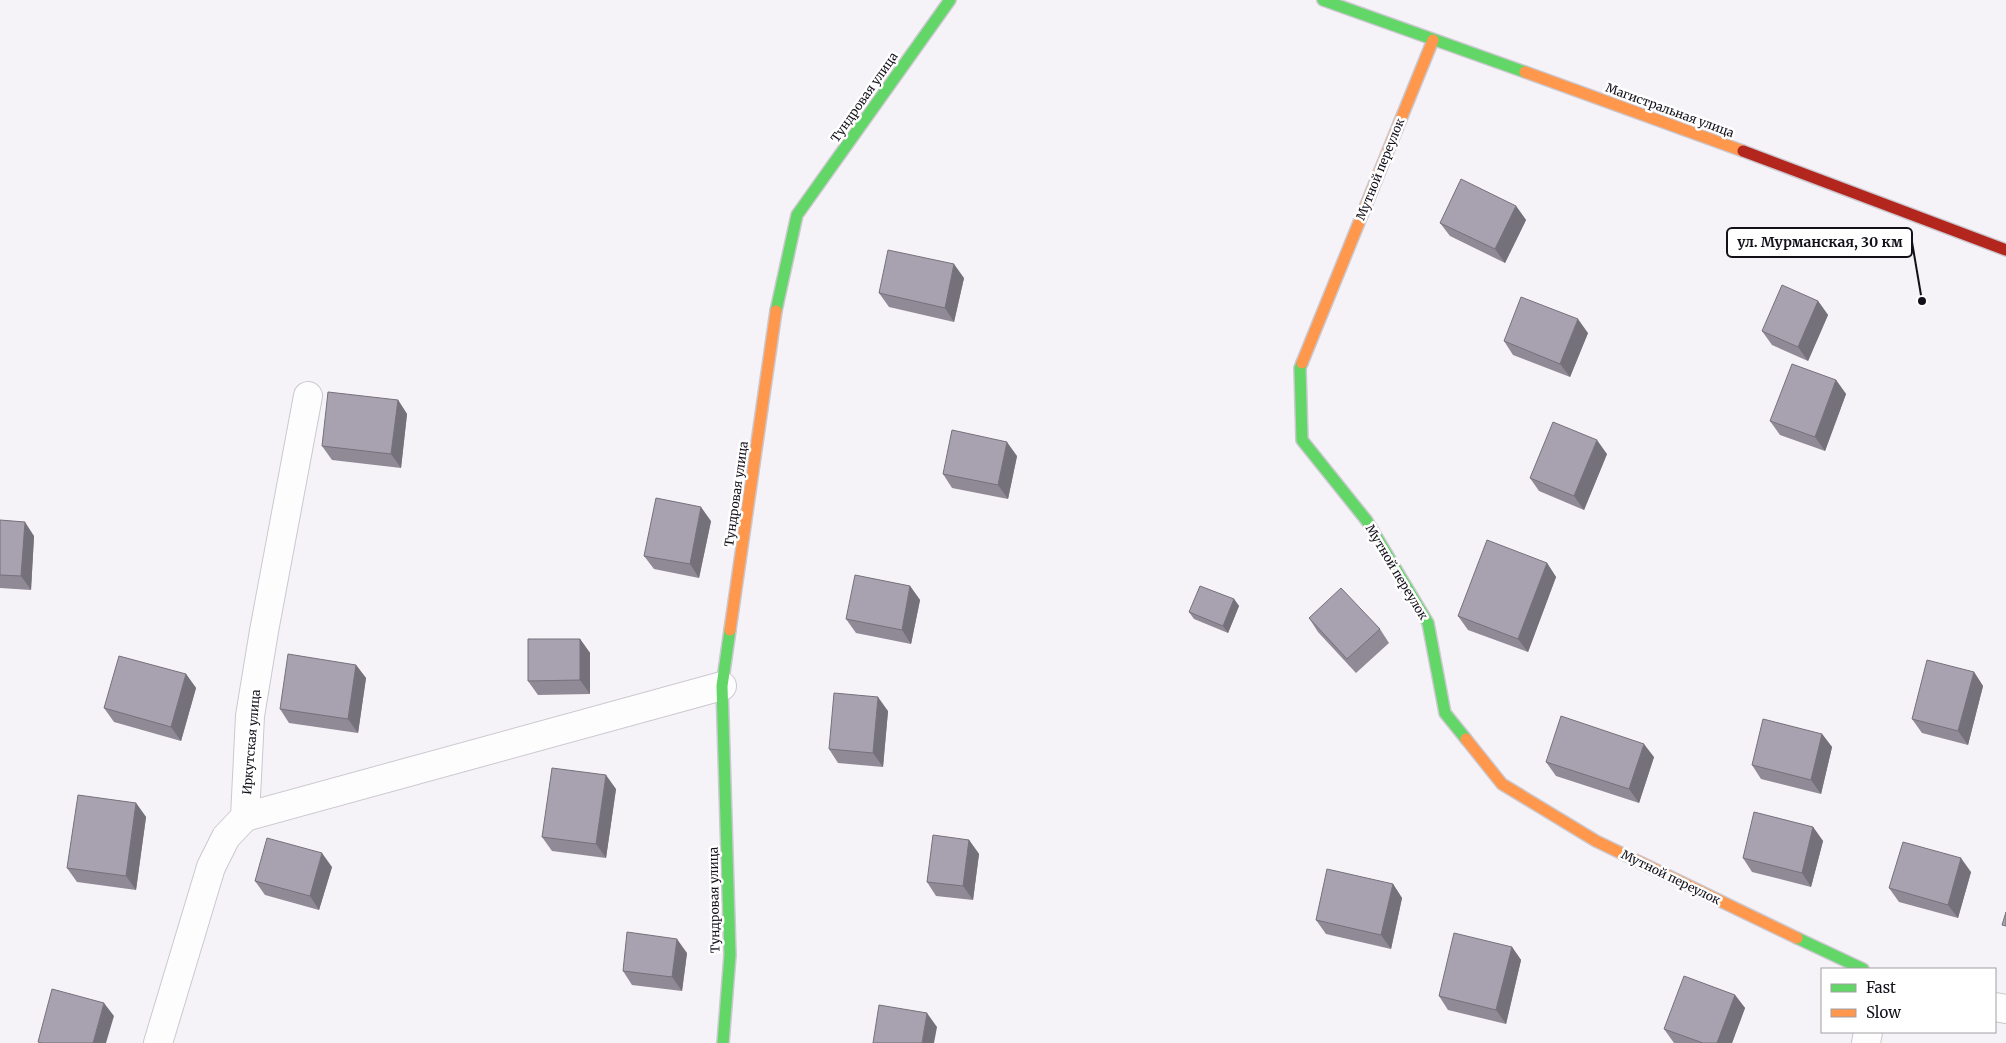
<svg xmlns="http://www.w3.org/2000/svg" width="2006" height="1043" font-family="Merriweather,serif">
<style>
.lines{fill:none;stroke-linecap:round;stroke-linejoin:round}
.street-casing{stroke:#cbc8d0;stroke-width:30}
.fast-casing{stroke:#cbc8d0;stroke-width:14}
.slow-casing{stroke:#cbc8d0;stroke-width:14}
.jam-casing{stroke:#cbc8d0;stroke-width:14}
.street{stroke:#fefdfe;stroke-width:28}
.fast{stroke:#63d668;stroke-width:11}
.slow{stroke:#ff974d;stroke-width:11}
.jam{stroke:#b3261e;stroke-width:11}
.wall{fill:#908a97}
.shaded-wall{fill:#75717b}
.building{fill:#a7a1b0;stroke:#75717b}
.labels{text-anchor:middle;dominant-baseline:central;stroke-width:5;stroke-linejoin:round;paint-order:stroke}
.street-label{font-size:12px;fill:#131019;stroke:#fff}
.leader{fill:none;stroke:#131019;stroke-width:2}
.callout-dot{fill:#131019;stroke:#fff;stroke-width:2}
.callout{fill:#fff;stroke:#131019;stroke-width:2}
.callout-label{font-size:14px;text-anchor:middle;font-weight:bold;fill:#131019}
</style>
<rect width="100%" height="100%" fill="#f5f3f8"/>
<g class="lines">
<g class="street-casing">
<g id="street">
<path d="M245 817 722 686"/>
<path d="M1995 1007 2006 1009"/>
<path d="M158 1043 211 867 226 837 245 817 250 716 264 631 308 396"/>
<path d="M1866 1043 1868 1032"/>
</g>
</g>
<g class="fast-casing">
<g id="fast">
<path d="M1323 0 1525 72"/>
<path d="M776 311 797 215 950 0"/>
<path d="M1302 363 1300 368 1302 440 1367 521 1428 623 1445 713 1466 739"/>
<path d="M1797 938 1863 969"/>
<path d="M723 1043 730 955 722 686 730 630"/>
</g>
</g>
<g class="slow-casing">
<g id="slow">
<path d="M1525 72 1743 151"/>
<path d="M1302 363 1433 40"/>
<path d="M730 630 776 311"/>
<path d="M1466 739 1502 784 1596 841 1797 938"/>
</g>
</g>
<g class="jam-casing">
<path id="jam" d="M1743 151 2006 250"/>
</g>
<use href="#street" class="street"/>
<use href="#fast" class="fast"/>
<use href="#slow" class="slow"/>
<use href="#jam" class="jam"/>
</g>
<g class="wall">
<path d="M1516 206 1526 220 1505 263 1450 236 1440 223Z"/>
<path d="M964 278 954 322 889 307 879 293Z"/>
<path d="M1818 301 1828 315 1808 361 1772 345 1762 331Z"/>
<path d="M1588 333 1570 377 1513 355 1504 341Z"/>
<path d="M1836 380 1846 394 1825 451 1780 435 1770 421Z"/>
<path d="M398 400 407 414 401 468 332 460 322 446Z"/>
<path d="M1607 454 1584 510 1539 491 1530 478Z"/>
<path d="M1017 456 1008 499 952 488 943 474Z"/>
<path d="M0 520 34 536 31 590 0 588Z"/>
<path d="M711 521 699 578 654 569 644 556Z"/>
<path d="M1547 563 1556 577 1528 652 1468 630 1458 616Z"/>
<path d="M910 586 920 600 911 644 856 633 846 619Z"/>
<path d="M1234 599 1239 606 1228 633 1194 619 1189 612Z"/>
<path d="M1309 618 1380 629 1389 643 1356 673 1318 632Z"/>
<path d="M580 639 590 653V694L538 695 528 681Z"/>
<path d="M356 665 366 678 358 733 289 723 280 709Z"/>
<path d="M1974 672 1983 686 1968 745 1922 733 1912 719Z"/>
<path d="M186 674 196 688 181 741 114 722 104 708Z"/>
<path d="M888 711 883 767 838 763 829 749Z"/>
<path d="M1822 734 1832 747 1821 794 1761 779 1752 765Z"/>
<path d="M1654 757 1639 803 1556 776 1546 762Z"/>
<path d="M616 789 606 858 552 851 542 837Z"/>
<path d="M136 803 146 817 136 890 77 882 67 868Z"/>
<path d="M1813 827 1823 841 1811 887 1752 872 1743 858Z"/>
<path d="M969 840 979 854 973 900 936 896 927 882Z"/>
<path d="M332 867 319 910 265 895 255 881Z"/>
<path d="M1971 872 1958 918 1899 902 1889 888Z"/>
<path d="M1393 884 1402 898 1391 949 1326 934 1316 920Z"/>
<path d="M1512 947 1521 960 1506 1024 1448 1010 1439 996Z"/>
<path d="M687 953 682 991 632 985 623 971Z"/>
<path d="M1735 995 1745 1008 1732 1043H1674L1664 1029Z"/>
</g>
<g class="shaded-wall">
<path d="M1516 206 1526 220 1505 263 1495 249Z"/>
<path d="M954 264 964 278 954 322 945 308Z"/>
<path d="M1818 301 1828 315 1808 361 1798 347Z"/>
<path d="M1578 319 1588 333 1570 377 1560 364Z"/>
<path d="M1836 380 1846 394 1825 451 1815 437Z"/>
<path d="M398 400 407 414 401 468 391 454Z"/>
<path d="M1597 440 1607 454 1584 510 1574 496Z"/>
<path d="M1007 442 1017 456 1008 499 998 485Z"/>
<path d="M701 507 711 521 699 578 690 564Z"/>
<path d="M25 522 34 536 31 590 21 576Z"/>
<path d="M1547 563 1556 577 1528 652 1518 639Z"/>
<path d="M910 586 920 600 911 644 902 630Z"/>
<path d="M1234 599 1239 606 1228 633 1223 626Z"/>
<path d="M580 639 590 653V694L580 680Z"/>
<path d="M356 665 366 678 358 733 348 719Z"/>
<path d="M1974 672 1983 686 1968 745 1958 731Z"/>
<path d="M186 674 196 688 181 741 171 727Z"/>
<path d="M878 697 888 711 883 767 873 753Z"/>
<path d="M1822 734 1832 747 1821 794 1811 780Z"/>
<path d="M1644 744 1654 757 1639 803 1629 789Z"/>
<path d="M606 775 616 789 606 858 596 844Z"/>
<path d="M136 803 146 817 136 890 126 876Z"/>
<path d="M1813 827 1823 841 1811 887 1802 873Z"/>
<path d="M969 840 979 854 973 900 963 886Z"/>
<path d="M322 853 332 867 319 910 310 896Z"/>
<path d="M1961 858 1971 872 1958 918 1948 905Z"/>
<path d="M1393 884 1402 898 1391 949 1381 935Z"/>
<path d="M677 939 687 953 682 991 672 977Z"/>
<path d="M1512 947 1521 960 1506 1024 1496 1010Z"/>
<path d="M1735 995 1745 1008 1732 1043H1717Z"/>
<path d="M104 1003 114 1016 106 1043H93Z"/>
<path d="M927 1013 937 1027 934 1043H922Z"/>
</g>
<g class="building">
<path d="M1461 179 1516 206 1495 249 1440 223Z"/>
<path d="M888 250 954 264 945 308 879 293Z"/>
<path d="M1782 285 1818 301 1798 347 1762 331Z"/>
<path d="M1521 297 1578 319 1560 364 1504 341Z"/>
<path d="M1792 364 1836 380 1815 437 1770 421Z"/>
<path d="M328 392 398 400 391 454 322 446Z"/>
<path d="M1553 422 1597 440 1574 496 1530 478Z"/>
<path d="M952 430 1007 442 998 485 943 474Z"/>
<path d="M656 498 701 507 690 564 644 556Z"/>
<path d="M0 520 25 522 21 576 0 575Z"/>
<path d="M1487 540 1547 563 1518 639 1458 616Z"/>
<path d="M855 575 910 586 902 630 846 619Z"/>
<path d="M1200 586 1234 599 1223 626 1189 612Z"/>
<path d="M1341 588 1380 629 1347 659 1309 618Z"/>
<path d="M528 639H580V680L528 681Z"/>
<path d="M288 654 356 665 348 719 280 709Z"/>
<path d="M119 656 186 674 171 727 104 708Z"/>
<path d="M1927 660 1974 672 1958 731 1912 719Z"/>
<path d="M834 693 878 697 873 753 829 749Z"/>
<path d="M1561 716 1644 744 1629 789 1546 762Z"/>
<path d="M1763 719 1822 734 1811 780 1752 765Z"/>
<path d="M552 768 606 775 596 844 542 837Z"/>
<path d="M78 795 136 803 126 876 67 868Z"/>
<path d="M1754 812 1813 827 1802 873 1743 858Z"/>
<path d="M933 835 969 840 963 886 927 882Z"/>
<path d="M267 838 322 853 310 896 255 881Z"/>
<path d="M1903 842 1961 858 1948 905 1889 888Z"/>
<path d="M1327 869 1393 884 1381 935 1316 920Z"/>
<path d="M2006 912V926L2002 925Z"/>
<path d="M627 932 677 939 672 977 623 971Z"/>
<path d="M1454 933 1512 947 1496 1010 1439 996Z"/>
<path d="M1684 976 1735 995 1717 1043H1703L1664 1029Z"/>
<path d="M52 989 104 1003 93 1043H42L38 1042Z"/>
<path d="M879 1005 927 1013 922 1043H873Z"/>
</g>
<g class="labels">
<g class="street-label">
<text transform="translate(864 97) rotate(-55)">Тундровая улица</text>
<text transform="translate(1670 110) rotate(20)">Магистральная улица</text>
<text transform="translate(1380 169) rotate(-68)">Мутной переулок</text>
<text transform="translate(736 494) rotate(-82)">Тундровая улица</text>
<text transform="translate(1397 572) rotate(59)">Мутной переулок</text>
<text transform="translate(251 742) rotate(-85)">Иркутская улица</text>
<text transform="translate(1671 877) rotate(26)">Мутной переулок</text>
<text transform="translate(714 900) rotate(-91)">Тундровая улица</text>
</g>
</g>
<path class="leader" d="M1922 301L1912 242"/>
<circle class="callout-dot" cx="1922" cy="301" r="5"/>
<rect class="callout" x="1727" y="228" width="185" height="29" rx="5"/>
<g class="callout-label">
<text x="1820" y="247">ул. Мурманская, 30 км</text>
</g>
<rect x="1821" y="968" width="175" height="65" fill="#ffffff" stroke="#a19fa3"/>
<rect x="1831" y="984" width="25" height="8" fill="#63d668" stroke="#a19fa3"/>
<text x="1866" y="993" font-size="15" fill="#131019">Fast</text>
<rect x="1831" y="1009" width="25" height="8" fill="#ff974d" stroke="#a19fa3"/>
<text x="1866" y="1018" font-size="15" fill="#131019">Slow</text>
</svg>
